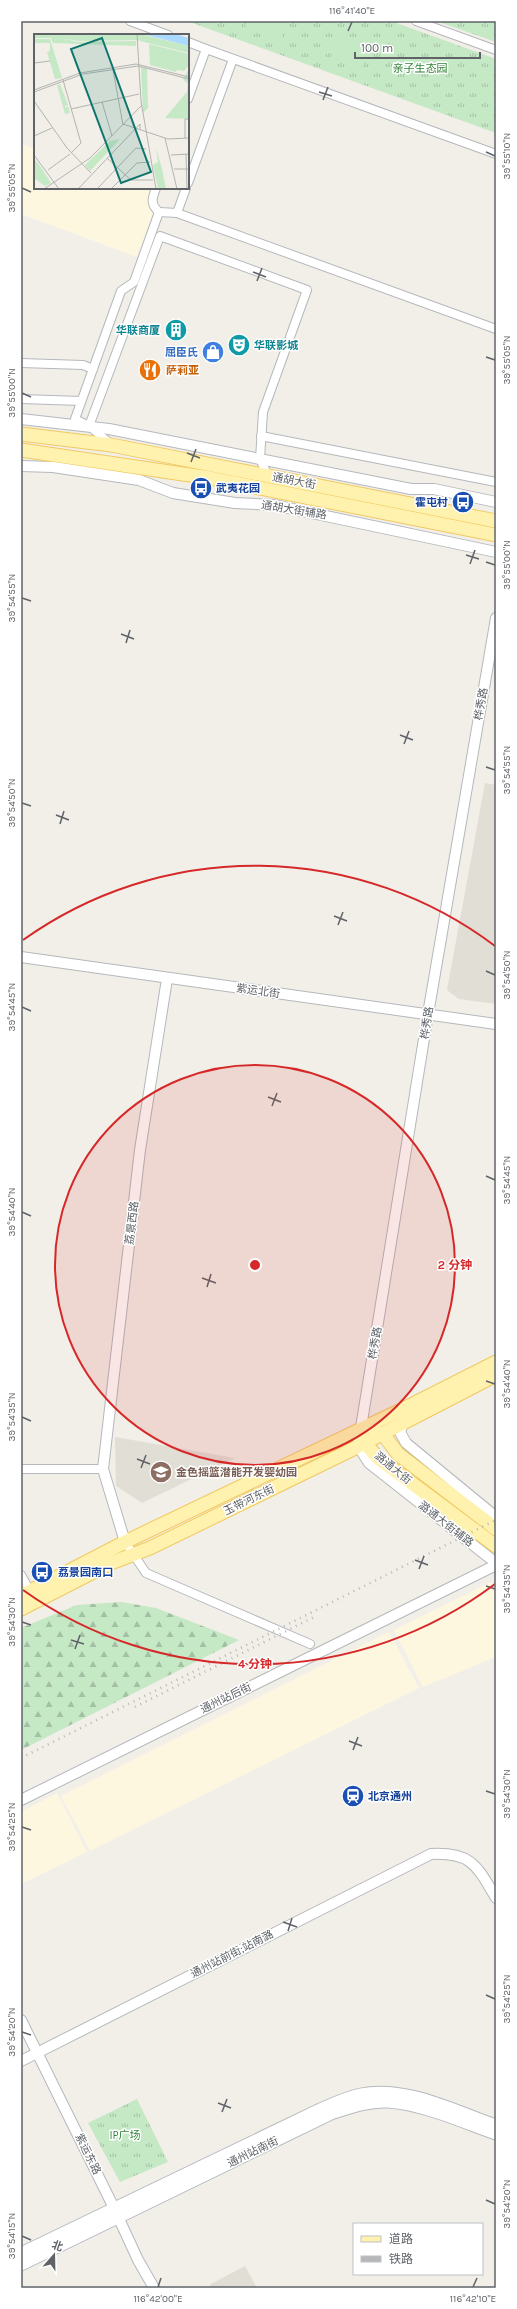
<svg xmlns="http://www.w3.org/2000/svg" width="517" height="2309" font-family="Karla,'Noto Sans SC',sans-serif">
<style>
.commercial{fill:#fef7e0}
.education{fill:#e1ded6}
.grass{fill:url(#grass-tufts)}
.forest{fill:url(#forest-firs)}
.garden{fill:#c5e8c5}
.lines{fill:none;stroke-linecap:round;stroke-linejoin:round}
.minor-casing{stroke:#b5b8bc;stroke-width:10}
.tertiary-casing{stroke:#b5b8bc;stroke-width:12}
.secondary-casing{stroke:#b6babf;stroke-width:13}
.primary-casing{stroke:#f2c960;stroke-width:15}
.minor{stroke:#fff;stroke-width:8}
.tertiary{stroke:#fff;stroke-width:10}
.secondary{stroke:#fff;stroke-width:11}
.primary{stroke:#fff2af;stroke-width:13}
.rail{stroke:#b6b7b8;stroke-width:2.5;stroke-dasharray:1 5;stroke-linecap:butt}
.ticks{fill:none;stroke:#5f6368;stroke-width:1.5}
.ring{fill:none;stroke:#d62828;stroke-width:2}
.labels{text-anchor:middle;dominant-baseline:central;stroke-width:3;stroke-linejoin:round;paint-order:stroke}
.park-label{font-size:11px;fill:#348238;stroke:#fff}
.culture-label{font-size:11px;font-weight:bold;fill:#0d838f;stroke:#fff;text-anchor:end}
.shop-label{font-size:11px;font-weight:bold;fill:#366cbe;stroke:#fff;text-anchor:end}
.food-label{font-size:11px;font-weight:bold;fill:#c56008;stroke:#fff;text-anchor:start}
.street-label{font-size:11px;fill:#5f6368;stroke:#fff}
.transit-label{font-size:11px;font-weight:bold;fill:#164399;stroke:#fff;text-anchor:start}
.education-label{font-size:11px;font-weight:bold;fill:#785e54;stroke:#fff;text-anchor:start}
.inset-road{fill:none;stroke:#b3b3b1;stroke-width:1}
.view{fill:#0f766e;fill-opacity:0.15;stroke:#0f766e;stroke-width:2}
.inset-edge{fill:none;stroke:#5f6368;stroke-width:2}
.centre{fill:#d62828;stroke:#fff;stroke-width:2}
.ring-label{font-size:12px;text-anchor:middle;font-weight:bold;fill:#d62828;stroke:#fff;stroke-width:3;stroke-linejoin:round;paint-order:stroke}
.neatline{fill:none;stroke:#5f6368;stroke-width:1.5}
.ticks-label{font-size:10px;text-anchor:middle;fill:#5f6368}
</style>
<defs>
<pattern id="grass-tufts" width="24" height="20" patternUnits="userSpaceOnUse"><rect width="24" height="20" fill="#c5e8c5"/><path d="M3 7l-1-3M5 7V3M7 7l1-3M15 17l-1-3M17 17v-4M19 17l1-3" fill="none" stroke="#a3c0a4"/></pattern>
<pattern id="forest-firs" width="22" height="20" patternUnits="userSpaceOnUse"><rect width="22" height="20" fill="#c5e8c5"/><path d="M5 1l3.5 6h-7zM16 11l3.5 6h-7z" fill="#a3c0a4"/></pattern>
</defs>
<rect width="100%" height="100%" fill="#f1efe8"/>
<g class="commercial">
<path d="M21 144 35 149V188H141L152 192 149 207 153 213 137 257 21 214Z"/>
<path d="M491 1582 496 1586V1657L423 1687 394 1630Z"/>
<path d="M389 1632 419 1688 90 1851 61 1796Z"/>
<path d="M57 1793 87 1852 21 1884V1812Z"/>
</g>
<g class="education">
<path d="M485 783 496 785V1004L459 999 447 990Z"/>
<path d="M115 1437 235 1458 142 1503 116 1486Z"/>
<path d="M245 2266 257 2288H209L211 2284Z"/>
</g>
<g class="grass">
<path d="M187 21H391L496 59V133Z"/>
<path d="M436 21H496V42Z"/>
<path d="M137 2099 168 2162 120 2182 88 2123Z"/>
</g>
<path class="forest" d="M121 1602 156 1608 239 1640 21 1750V1628L77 1605Z"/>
<g class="garden">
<path d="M247 21H288L281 40 245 26Z"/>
<path d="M338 36 369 47 362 68 331 57Z"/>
</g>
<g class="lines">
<g class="minor-casing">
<g id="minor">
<path d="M130 21 168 35"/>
<path d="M416 21 496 50"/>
<path d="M188 42 206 49"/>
<path d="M188 99 206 49 496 154"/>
<path d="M188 183 233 59"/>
<path d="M156 188C152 199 150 204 159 212"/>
<path d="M177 213 496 329"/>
<path d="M21 363 83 365 93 369"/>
<path d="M21 399 81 401"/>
<path d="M89 426 160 236 307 290 263 412 260 459 268 476"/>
<path d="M261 436 496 482"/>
<path d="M111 444 89 426 75 419 121 291 134 282 159 212 177 213 186 188"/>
<path d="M21 1469H103"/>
<path d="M125 1542 146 1573 310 1644"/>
<path d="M21 1575 30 1591"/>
</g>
</g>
<g class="tertiary-casing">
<g id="tertiary">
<path d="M21 419 109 429 411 489H434L496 502"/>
<path d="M21 466 53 467 139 480 173 493 235 503 274 505 496 552"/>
<path d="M496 618 428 1014 358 1446 369 1463 496 1563"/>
<path d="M21 957 496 1024"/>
<path d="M404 1421 400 1432 406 1443 496 1517"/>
<path d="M125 1542 103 1469 140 1150 167 979"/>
<path d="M21 1800 496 1565"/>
<path d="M21 2020 114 2208 138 2260 154 2288"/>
<path d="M21 2061 431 1854C472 1852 477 1866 496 1898"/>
</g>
</g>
<g class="secondary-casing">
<g id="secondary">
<path d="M21 2253 318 2110C332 2104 346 2097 361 2094 406 2085 455 2111 496 2125"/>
<path d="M21 2265 331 2114C349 2108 368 2101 388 2102 422 2104 464 2123 496 2134"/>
</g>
</g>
<g class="primary-casing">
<g id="primary">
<path d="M21 434 111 445 496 521"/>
<path d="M21 450 210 478 496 535"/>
<path d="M375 1432 383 1434 398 1454 496 1529"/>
<path d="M362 1435 364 1442 378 1458 496 1546"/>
<path d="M21 1596 125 1542 401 1410 496 1362"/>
<path d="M21 1609 111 1563 150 1548 345 1453 496 1375"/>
</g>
</g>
<use href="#minor" class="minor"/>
<use href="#tertiary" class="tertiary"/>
<use href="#secondary" class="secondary"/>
<use href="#primary" class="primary"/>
<g class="rail">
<path d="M135 1707 316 1616"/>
<path d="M21 1758 496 1520"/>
</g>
</g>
<path class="ticks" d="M348 31 352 22M319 92 332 96M323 100 328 87M486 152 495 156M22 188 31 192M253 272 266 277M257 281 262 268M486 357 495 360M22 393 31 397M187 453 200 458M191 462 196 449M466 555 479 559M486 562 495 565M470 564 475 550M22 598 31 601M121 634 134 639M126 643 130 630M400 735 413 740M404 744 409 731M486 767 495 770M22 803 31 806M56 815 69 820M60 824 64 811M334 916 347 921M338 925 343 912M486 971 495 975M22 1007 31 1011M268 1097 281 1102M272 1106 277 1093M486 1176 495 1180M22 1212 31 1216M202 1278 216 1283M207 1287 211 1274M486 1381 495 1384M22 1417 31 1421M137 1459 150 1464M141 1468 146 1455M415 1560 428 1565M419 1569 424 1556M486 1586 495 1589M22 1622 31 1625M71 1640 84 1644M75 1649 80 1635M349 1741 362 1746M353 1750 358 1737M486 1791 495 1794M22 1827 31 1830M283 1922 297 1927M288 1931 292 1918M486 1995 495 1999M22 2032 31 2035M218 2103 231 2108M222 2112 227 2099M486 2200 495 2204M22 2236 31 2240M158 2287 161 2278M473 2287 477 2278"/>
<circle cx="255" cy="1265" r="200" fill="#d62828" fill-opacity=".12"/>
<g class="ring">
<circle cx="255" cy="1265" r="200"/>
<path d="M495 1584A399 399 0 0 1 23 1590M23 940A399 399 0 0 1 495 946"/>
</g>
<defs>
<g id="building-disc" transform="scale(1.15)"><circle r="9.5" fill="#0f9aa8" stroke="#fff"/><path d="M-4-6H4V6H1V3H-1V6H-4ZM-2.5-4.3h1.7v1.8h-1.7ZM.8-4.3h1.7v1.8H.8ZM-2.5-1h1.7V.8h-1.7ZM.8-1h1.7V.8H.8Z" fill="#fff"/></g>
<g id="theatre-disc" transform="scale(1.15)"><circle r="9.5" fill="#0f9aa8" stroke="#fff"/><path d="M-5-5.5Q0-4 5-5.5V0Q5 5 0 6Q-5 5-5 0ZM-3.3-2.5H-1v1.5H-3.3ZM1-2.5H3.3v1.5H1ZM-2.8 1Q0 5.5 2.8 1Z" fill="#fff"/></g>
<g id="shop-disc" transform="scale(1.15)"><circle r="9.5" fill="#3f7fe0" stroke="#fff"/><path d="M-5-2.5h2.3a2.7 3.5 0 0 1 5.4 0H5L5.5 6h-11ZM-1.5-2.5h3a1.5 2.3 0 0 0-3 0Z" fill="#fff"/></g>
<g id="restaurant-disc" transform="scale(1.15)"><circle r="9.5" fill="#e8710a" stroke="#fff"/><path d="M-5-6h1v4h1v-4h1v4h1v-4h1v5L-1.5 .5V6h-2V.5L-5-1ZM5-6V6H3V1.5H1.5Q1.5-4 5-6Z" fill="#fff"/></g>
<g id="bus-disc" transform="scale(1.15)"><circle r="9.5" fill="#1a4fb4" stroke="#fff"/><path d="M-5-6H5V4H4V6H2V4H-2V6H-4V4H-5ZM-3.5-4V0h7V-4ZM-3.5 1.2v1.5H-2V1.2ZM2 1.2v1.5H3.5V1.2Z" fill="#fff"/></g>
<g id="school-disc" transform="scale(1.15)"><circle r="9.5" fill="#8d6e63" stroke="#fff"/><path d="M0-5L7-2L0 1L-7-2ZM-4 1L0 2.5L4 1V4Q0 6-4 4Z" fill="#fff"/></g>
<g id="station-disc" transform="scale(1.15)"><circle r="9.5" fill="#1a4fb4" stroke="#fff"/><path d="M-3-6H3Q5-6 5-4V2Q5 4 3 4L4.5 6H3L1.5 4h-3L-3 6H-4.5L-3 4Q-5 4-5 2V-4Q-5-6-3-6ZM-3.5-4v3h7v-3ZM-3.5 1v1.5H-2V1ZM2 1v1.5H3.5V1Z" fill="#fff"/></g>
</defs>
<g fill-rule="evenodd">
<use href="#building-disc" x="176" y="330"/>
<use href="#theatre-disc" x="239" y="345"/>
<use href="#shop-disc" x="213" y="352"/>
<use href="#restaurant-disc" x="150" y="370"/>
<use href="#bus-disc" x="201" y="488"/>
<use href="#bus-disc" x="463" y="502"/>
<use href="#school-disc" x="161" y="1472"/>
<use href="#bus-disc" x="42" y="1572"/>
<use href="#station-disc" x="353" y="1796"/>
</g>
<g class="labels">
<g class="park-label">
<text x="420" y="68">亲子生态园</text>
<text x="125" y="2135">IP广场</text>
</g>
<g class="culture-label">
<text x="160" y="330">华联商厦</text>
<text x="254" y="345" text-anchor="start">华联影城</text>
</g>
<g class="shop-label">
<text x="198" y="352">屈臣氏</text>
</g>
<g class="food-label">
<text x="166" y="370">萨莉亚</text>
</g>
<g class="street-label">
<text transform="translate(294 481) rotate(11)">通胡大街</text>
<text transform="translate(294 510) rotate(9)">通胡大街辅路</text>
<text transform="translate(481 704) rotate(-80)">桦秀路</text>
<text transform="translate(258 991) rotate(8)">紫运北街</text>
<text transform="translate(427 1023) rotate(-81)">桦秀路</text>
<text transform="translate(132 1223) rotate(-83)">荔景西路</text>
<text transform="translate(375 1343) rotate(-80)">桦秀路</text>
<text transform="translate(393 1468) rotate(39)">潞通大街</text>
<text transform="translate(249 1500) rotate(-26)">玉带河东街</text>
<text transform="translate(446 1524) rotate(38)">潞通大街辅路</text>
<text transform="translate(226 1698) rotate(-26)">通州站后街</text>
<text transform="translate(232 1954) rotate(-27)">通州站前街;站南潞</text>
<text transform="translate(253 2152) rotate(-26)">通州站南街</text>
<text transform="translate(88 2154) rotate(64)">紫运东路</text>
</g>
<g class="transit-label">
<text x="216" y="488">武夷花园</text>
<text x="448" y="502" text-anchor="end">霍屯村</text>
<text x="58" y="1572">荔景园南口</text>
<text x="368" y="1796">北京通州</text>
</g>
<g class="education-label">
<text x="176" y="1472">金色摇篮潜能开发婴幼园</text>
</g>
</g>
<g transform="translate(34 34)">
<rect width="155" height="155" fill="#f1efe8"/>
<path d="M0 0H106L155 12V19L102 6 45 7 27 4 44 8 102 7V12L19 9 17 4H0ZM0 5H16L28 44 21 45 13 18 16 17V9H0ZM115 10 155 20V31L150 37 143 36 142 38 116 31ZM107 33 113 34 114 74 109 79ZM155 35V85L131 84 153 58 154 50 149 45ZM122 114 128 135 132 155H124L119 131 124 128ZM0 125 6 132 17 149 11 152 0 144Z" fill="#c5e8c5"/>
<path d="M26 50 34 71 31 72V74L34 72 36 79 31 80 23 51ZM86 105 56 137 51 131 76 107Z" fill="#c5e8c5"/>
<path d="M109 0H141L155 4V12Z" fill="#aadaff"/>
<path class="inset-road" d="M103 0 107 67 122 155M0 29 16 27M79 36 89 91M29 46 47 109 37 119M0 56 46 39 102 30 155 43M0 58 49 40 104 32 155 45M0 67 33 114 57 139M68 68 78 102M37 75 105 60M89 90 134 105 155 104M0 102 18 94M131 104 143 155M151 104V85H155M152 120 153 155M0 121 25 155M137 121 155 120M73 124 97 146H119M140 135H155M14 136 36 120M10 155 56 124 108 71M44 155 106 90V95M63 155 102 114 112 115M77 155 103 129 116 128"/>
<path class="view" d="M68 4 117 138 87 149 37 15Z"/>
<rect width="155" height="155" class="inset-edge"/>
</g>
<circle cx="255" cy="1265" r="6" class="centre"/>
<g class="ring-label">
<text x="455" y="1269">2 分钟</text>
<text x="255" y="1668">4 分钟</text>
</g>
<rect width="517" height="2309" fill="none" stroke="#ffffff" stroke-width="44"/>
<rect x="353" y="2223" width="130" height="52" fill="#ffffff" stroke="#bfc1c3"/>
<rect x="361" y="2236" width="20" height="6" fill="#fff2af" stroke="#bfc1c3"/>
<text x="389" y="2243" font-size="12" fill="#5f6368">道路</text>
<rect x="361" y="2256" width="20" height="6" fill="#b6b7b8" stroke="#bfc1c3"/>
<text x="389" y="2263" font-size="12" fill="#5f6368">铁路</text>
<g transform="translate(54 2255) rotate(20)" stroke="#ffffff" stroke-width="3" paint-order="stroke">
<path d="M0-3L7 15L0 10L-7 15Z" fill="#5f6368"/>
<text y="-6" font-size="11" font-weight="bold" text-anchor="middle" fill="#5f6368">北</text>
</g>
<path d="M355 52v6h125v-6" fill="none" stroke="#5f6368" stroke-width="2"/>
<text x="361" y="52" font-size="12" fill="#5f6368" stroke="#ffffff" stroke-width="3" paint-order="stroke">100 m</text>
<rect x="22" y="22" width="473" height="2265" class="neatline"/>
<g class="ticks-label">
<text x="352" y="14">116°41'40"E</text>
<text transform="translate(506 156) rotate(-90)" y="4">39°55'10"N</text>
<text transform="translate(11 188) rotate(-90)" y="4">39°55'05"N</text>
<text transform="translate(506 360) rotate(-90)" y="4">39°55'05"N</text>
<text transform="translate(11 393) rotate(-90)" y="4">39°55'00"N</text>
<text transform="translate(506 565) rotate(-90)" y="4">39°55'00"N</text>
<text transform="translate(11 598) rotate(-90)" y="4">39°54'55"N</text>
<text transform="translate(506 770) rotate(-90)" y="4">39°54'55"N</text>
<text transform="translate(11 803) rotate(-90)" y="4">39°54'50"N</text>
<text transform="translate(506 975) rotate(-90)" y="4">39°54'50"N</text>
<text transform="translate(11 1007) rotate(-90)" y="4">39°54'45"N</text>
<text transform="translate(506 1180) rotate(-90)" y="4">39°54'45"N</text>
<text transform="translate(11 1212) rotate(-90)" y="4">39°54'40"N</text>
<text transform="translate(506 1384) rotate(-90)" y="4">39°54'40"N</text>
<text transform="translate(11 1417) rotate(-90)" y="4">39°54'35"N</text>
<text transform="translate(506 1589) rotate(-90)" y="4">39°54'35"N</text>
<text transform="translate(11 1622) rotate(-90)" y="4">39°54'30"N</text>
<text transform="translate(506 1794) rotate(-90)" y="4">39°54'30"N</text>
<text transform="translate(11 1827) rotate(-90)" y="4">39°54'25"N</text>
<text transform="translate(506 1999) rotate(-90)" y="4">39°54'25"N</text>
<text transform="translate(11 2032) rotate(-90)" y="4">39°54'20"N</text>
<text transform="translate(506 2204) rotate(-90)" y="4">39°54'20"N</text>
<text transform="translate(11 2236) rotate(-90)" y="4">39°54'15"N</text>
<text x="158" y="2302">116°42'00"E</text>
<text x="473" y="2302">116°42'10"E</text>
</g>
</svg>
